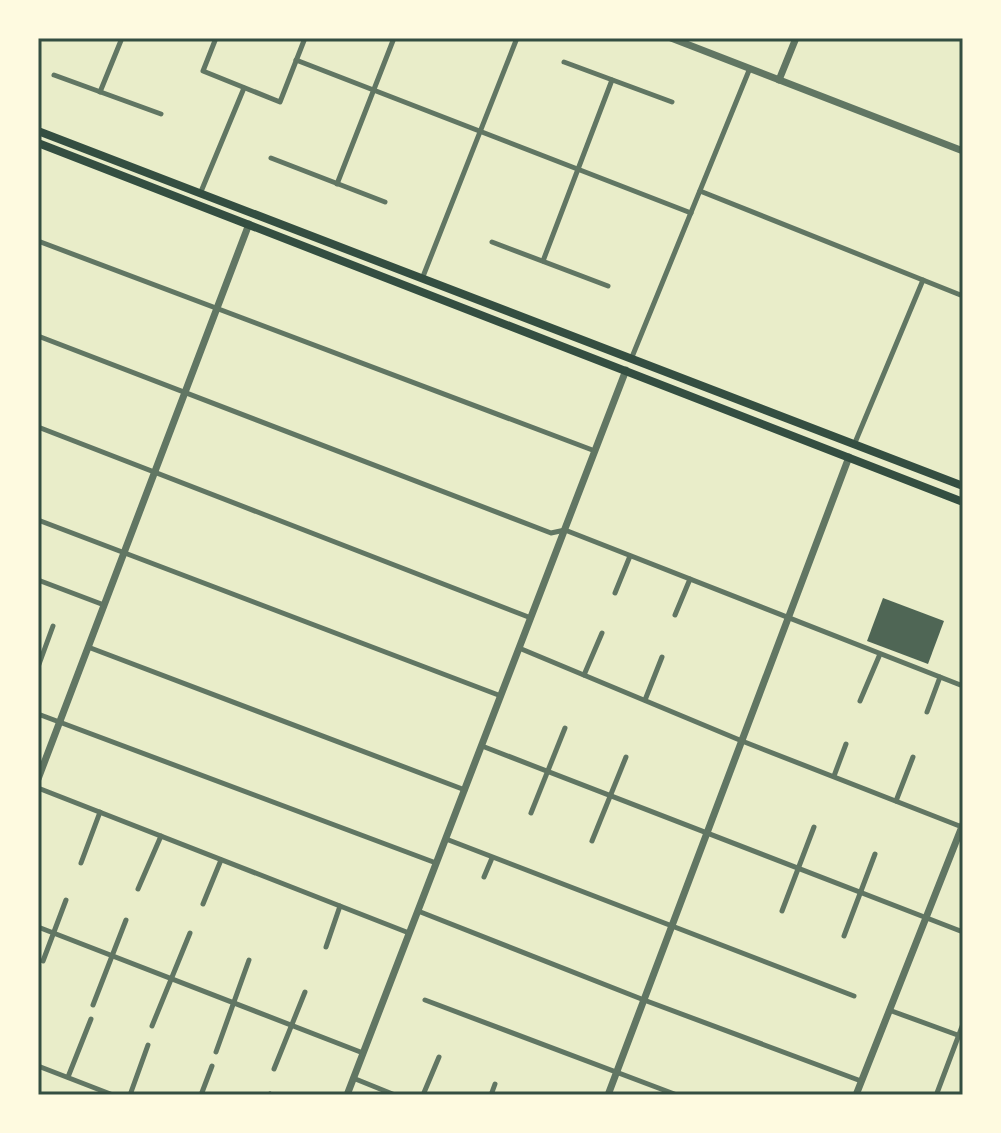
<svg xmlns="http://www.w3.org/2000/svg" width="1001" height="1133" font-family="'DejaVu Sans',sans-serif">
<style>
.building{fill:#4f6655}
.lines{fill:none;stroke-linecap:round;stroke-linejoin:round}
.minor{stroke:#617663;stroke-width:5}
.tertiary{stroke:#617663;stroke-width:7}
.secondary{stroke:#344e41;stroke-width:8}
.neatline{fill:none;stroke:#344e41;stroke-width:3}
</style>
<rect width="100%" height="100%" fill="#e9edc9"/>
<path class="building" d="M883 598 944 621 928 664 867 641Z"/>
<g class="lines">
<g class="minor">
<path d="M216 38 203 71 280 102 305 38"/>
<path d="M296 60 691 213"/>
<path d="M564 62 672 102"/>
<path d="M54 75 161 114"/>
<path d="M100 92 122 38"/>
<path d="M271 158 385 202"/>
<path d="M337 184 394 38"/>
<path d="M700 191 963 296"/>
<path d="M200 194 244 88"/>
<path d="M38 241 595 451"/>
<path d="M492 242 608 286"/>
<path d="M543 261 612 80"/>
<path d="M422 279 517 38"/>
<path d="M38 336 551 533 565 530 963 686"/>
<path d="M632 357 750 68"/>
<path d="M38 427 531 618"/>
<path d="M854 445 923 280"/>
<path d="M38 520 501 696"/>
<path d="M38 580 104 605"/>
<path d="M615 593 630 556"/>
<path d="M675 615 690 579"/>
<path d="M88 647 465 790"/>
<path d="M519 648 742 741 962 827"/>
<path d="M38 667 53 626"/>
<path d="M584 675 602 633"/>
<path d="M645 700 662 657"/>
<path d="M860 701 880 654"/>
<path d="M927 712 940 677"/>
<path d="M38 714 436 863"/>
<path d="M482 746 963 932"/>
<path d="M834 776 846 744"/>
<path d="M38 788 409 933"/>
<path d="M896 801 913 757"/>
<path d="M531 813 565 728"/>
<path d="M446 839 854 996"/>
<path d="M592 841 626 757"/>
<path d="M81 863 100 812"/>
<path d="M484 877 492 858"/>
<path d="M138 889 161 836"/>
<path d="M203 904 221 860"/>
<path d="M418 911 644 1000 861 1081"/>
<path d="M782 911 814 827"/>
<path d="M38 927 363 1053"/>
<path d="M844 936 875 854"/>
<path d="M326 947 340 906"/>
<path d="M43 961 66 900"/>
<path d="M425 1000 677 1095"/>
<path d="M93 1005 126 920"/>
<path d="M889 1010 963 1037"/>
<path d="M152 1026 190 933"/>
<path d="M216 1052 249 960"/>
<path d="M38 1066 113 1095"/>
<path d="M274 1069 305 992"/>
<path d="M68 1077 91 1019"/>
<path d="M353 1078 395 1095"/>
<path d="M937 1093 963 1024"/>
<path d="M130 1095 148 1045"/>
<path d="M201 1095 212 1066"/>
<path d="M269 1095 270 1094"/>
<path d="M423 1095 439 1057"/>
<path d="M491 1095 495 1084"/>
</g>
<g class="tertiary">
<path d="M671 38 963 151"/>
<path d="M779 80 796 38"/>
<path d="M38 779 249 224"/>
<path d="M347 1095 626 370"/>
<path d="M608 1095 849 457"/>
<path d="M856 1095 963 824"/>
</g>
<g class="secondary">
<path d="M38 131 963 486"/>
<path d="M38 143 963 502"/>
</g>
</g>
<rect width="1001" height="1133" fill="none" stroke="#fefae0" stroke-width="80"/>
<rect x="40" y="40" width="921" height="1053" class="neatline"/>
</svg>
